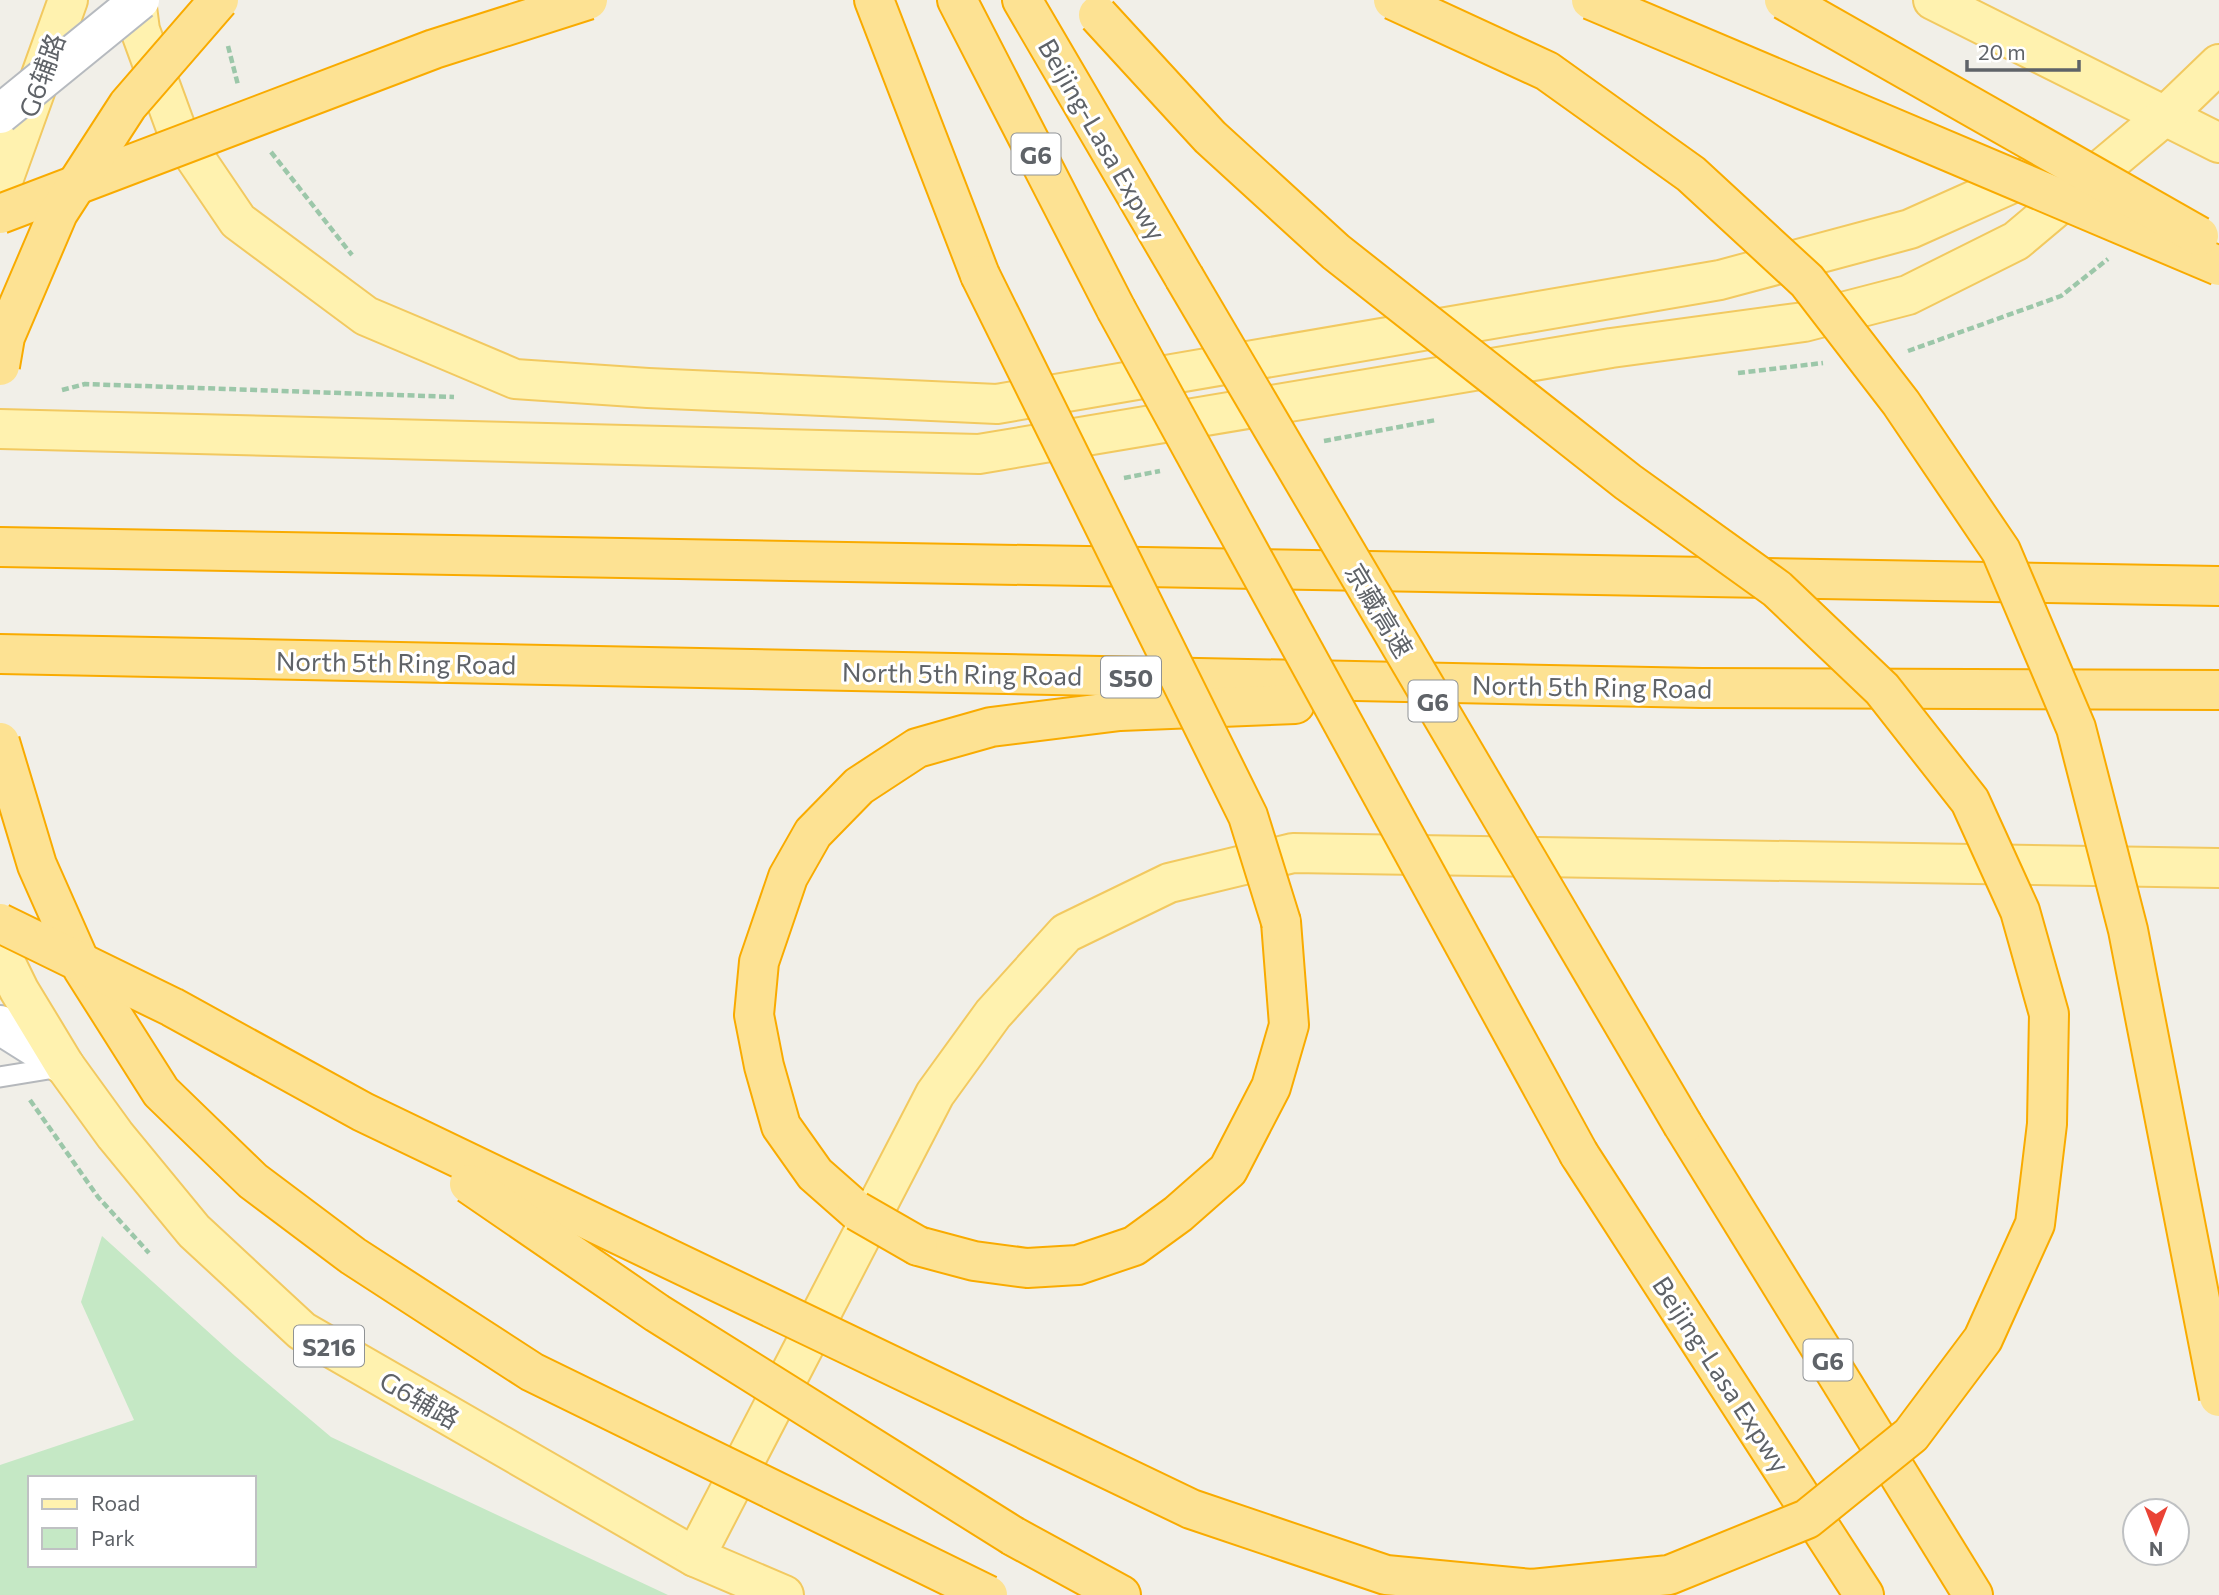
<svg xmlns="http://www.w3.org/2000/svg" width="2219" height="1595" font-family="Commissioner,'Noto Sans SC',sans-serif">
<style>
.green{fill:#c5e8c5;fill-rule:evenodd}
.lines{fill:none;stroke-linecap:round;stroke-linejoin:round}
.lane-casing{stroke:#b5b8bc;stroke-width:23}
.secondary-casing{stroke:#b6babf;stroke-width:42}
.primary-casing{stroke:#f2c960;stroke-width:42}
.highway-casing{stroke:#f9ab00;stroke-width:42}
.path{stroke:#9cc7a9;stroke-width:4.5;stroke-dasharray:7 3.5;stroke-linecap:butt}
.lane{stroke:#fff;stroke-width:19}
.secondary{stroke:#fff;stroke-width:38}
.primary{stroke:#fff2af;stroke-width:38}
.highway{stroke:#fde293;stroke-width:38}
.secondary-bridge-casing{stroke:#b6babf;stroke-width:42;stroke-linecap:butt}
.highway-bridge-casing{stroke:#f9ab00;stroke-width:42;stroke-linecap:butt}
.secondary-bridge{stroke:#fff;stroke-width:38}
.highway-bridge{stroke:#fde293;stroke-width:38}
.labels{text-anchor:middle;dominant-baseline:central;stroke-width:6;stroke-linejoin:round;paint-order:stroke}
.shield{fill:#fff;stroke:#8f9295;stroke-width:2}
.shield-label{font-size:24px;font-weight:bold;fill:#5f6368}
.street-label{font-size:26px;fill:#5f6368;stroke:#fff}
</style>
<rect width="100%" height="100%" fill="#f1efe8"/>
<path class="green" d="M102 1236 235 1356 331 1437 668 1595H0V1465L134 1420 81 1302ZM30 1478H254V1565H30Z"/>
<g class="lines">
<g class="lane-casing">
<path id="lane" d="M0 1077 61 1067"/>
</g>
<g class="secondary-casing">
<path id="secondary" d="M0 1025 65 1066"/>
</g>
<g class="primary-casing">
<g id="primary">
<path d="M136 0 140 30 177 131 238 221 366 316 515 379 648 388 997 404 1720 280 1910 229 2042 170"/>
<path d="M1933 0 2219 143"/>
<path d="M0 189 68 0"/>
<path d="M0 429 979 454 1611 348 1804 322 1908 295 2016 241 2166 115 2219 64"/>
<path d="M0 951 19 990 65 1066 115 1135 194 1231 302 1331 695 1557 784 1595"/>
<path d="M695 1557 935 1094 993 1014 1066 933 1169 883 1293 853 2219 868"/>
</g>
</g>
<g class="highway-casing">
<g id="highway">
<path d="M874 0 980 275"/>
<path d="M957 0 1116 309"/>
<path d="M1022 0 1184 277"/>
<path d="M0 547 2219 586"/>
<path d="M0 654 1702 688 2219 690"/>
<path d="M1683 1125 1973 1595"/>
<path d="M1579 1154 1864 1595"/>
<path d="M857 1211 815 1174 781 1126 764 1066 754 1015 759 962 788 877 813 833 859 786 917 748 991 727 1120 711 1295 704"/>
<path d="M918 1246 974 1261 1027 1268 1078 1265 1134 1246 1178 1214 1228 1170 1271 1087 1289 1025 1281 922"/>
<path d="M1013 1536 1121 1595"/>
</g>
</g>
<g class="path">
<path d="M228 46 238 85"/>
<path d="M271 152 352 255"/>
<path d="M1908 351 2061 296 2108 259"/>
<path d="M1738 373 1823 363"/>
<path d="M62 390 85 384 454 397"/>
<path d="M1324 441 1436 420"/>
<path d="M1124 478 1160 471"/>
<path d="M30 1100 98 1197 149 1253"/>
</g>
<use href="#lane" class="lane"/>
<use href="#secondary" class="secondary"/>
<use href="#primary" class="primary"/>
<use href="#highway" class="highway"/>
<g class="secondary-bridge-casing">
<path id="secondary-bridge" d="M0 114 140 0"/>
</g>
<g class="highway-bridge-casing">
<g id="highway-bridge">
<path d="M1393 0 1547 71 1691 174 1807 281 1901 403 2001 551 2076 728 2128 930 2219 1397"/>
<path d="M1591 0 2219 266"/>
<path d="M1784 0 2199 236"/>
<path d="M0 214 434 49 588 0"/>
<path d="M980 275 1248 816 1281 922"/>
<path d="M1184 277 1683 1125"/>
<path d="M1116 309 1579 1154"/>
<path d="M0 366 5 337 58 213 128 105 219 0"/>
<path d="M0 742 37 865 83 969 161 1092 253 1181 353 1256 532 1372 988 1595"/>
<path d="M0 923 172 1007 363 1112 1191 1509 1386 1575 1532 1589 1669 1575 1807 1519 1911 1435 1983 1339 2035 1224 2047 1124 2049 1014 2020 911 1970 801 1882 689 1777 589 1628 482 1336 252 1210 137 1098 15"/>
<path d="M469 1184 657 1313 1013 1536"/>
<path d="M857 1211 918 1246"/>
</g>
</g>
<use href="#secondary-bridge" class="secondary-bridge"/>
<use href="#highway-bridge" class="highway-bridge"/>
</g>
<g class="labels">
<g class="shield">
<rect x="1011.5" y="133.5" width="49" height="41" rx="5"/>
<rect x="1101" y="656.5" width="60" height="41" rx="5"/>
<rect x="1408.5" y="680.5" width="49" height="41" rx="5"/>
<rect x="294" y="1325.5" width="70" height="41" rx="5"/>
<rect x="1803.5" y="1339.5" width="49" height="41" rx="5"/>
</g>
<g class="shield-label">
<text x="1036" y="154">G6</text>
<text x="1131" y="677">S50</text>
<text x="1433" y="701">G6</text>
<text x="329" y="1346">S216</text>
<text x="1828" y="1360">G6</text>
</g>
<g class="street-label">
<text transform="translate(41 75) rotate(-70)">G6辅路</text>
<text transform="translate(1103 139) rotate(60)">Beijing-Lasa Expwy</text>
<text transform="translate(1380 610) rotate(59)">京藏高速</text>
<text transform="translate(396 662) rotate(1)">North 5th Ring Road</text>
<text transform="translate(962 673) rotate(1)">North 5th Ring Road</text>
<text transform="translate(1592 686) rotate(1)">North 5th Ring Road</text>
<text transform="translate(1722 1374) rotate(57)">Beijing-Lasa Expwy</text>
<text transform="translate(420 1399) rotate(30)">G6辅路</text>
</g>
</g>
<rect x="28" y="1476" width="228" height="91" fill="#ffffff" stroke="#bfc1c3" stroke-width="2"/>
<rect x="42" y="1499" width="35" height="10" fill="#fff2af" stroke="#bfc1c3" stroke-width="2"/>
<text x="91" y="1511" font-size="21" fill="#5f6368">Road</text>
<rect x="42" y="1528" width="35" height="21" fill="#c5e8c5" stroke="#bfc1c3" stroke-width="2"/>
<text x="91" y="1546" font-size="21" fill="#5f6368">Park</text>
<g transform="translate(2156 1532) rotate(180)"><circle r="33" fill="#ffffff" stroke="#bfc1c3" stroke-width="2"/>
<path d="M0-5L12 26L0 18L-12 26Z" fill="#ea4335"/>
<text y="-10" font-size="19" font-weight="bold" text-anchor="middle" fill="#5f6368">N</text>
</g>
<path d="M1967 60v10h112v-10" fill="none" stroke="#5f6368" stroke-width="3.5"/>
<text x="1978" y="60" font-size="21" fill="#5f6368" stroke="#ffffff" stroke-width="5" paint-order="stroke">20 m</text>
</svg>
